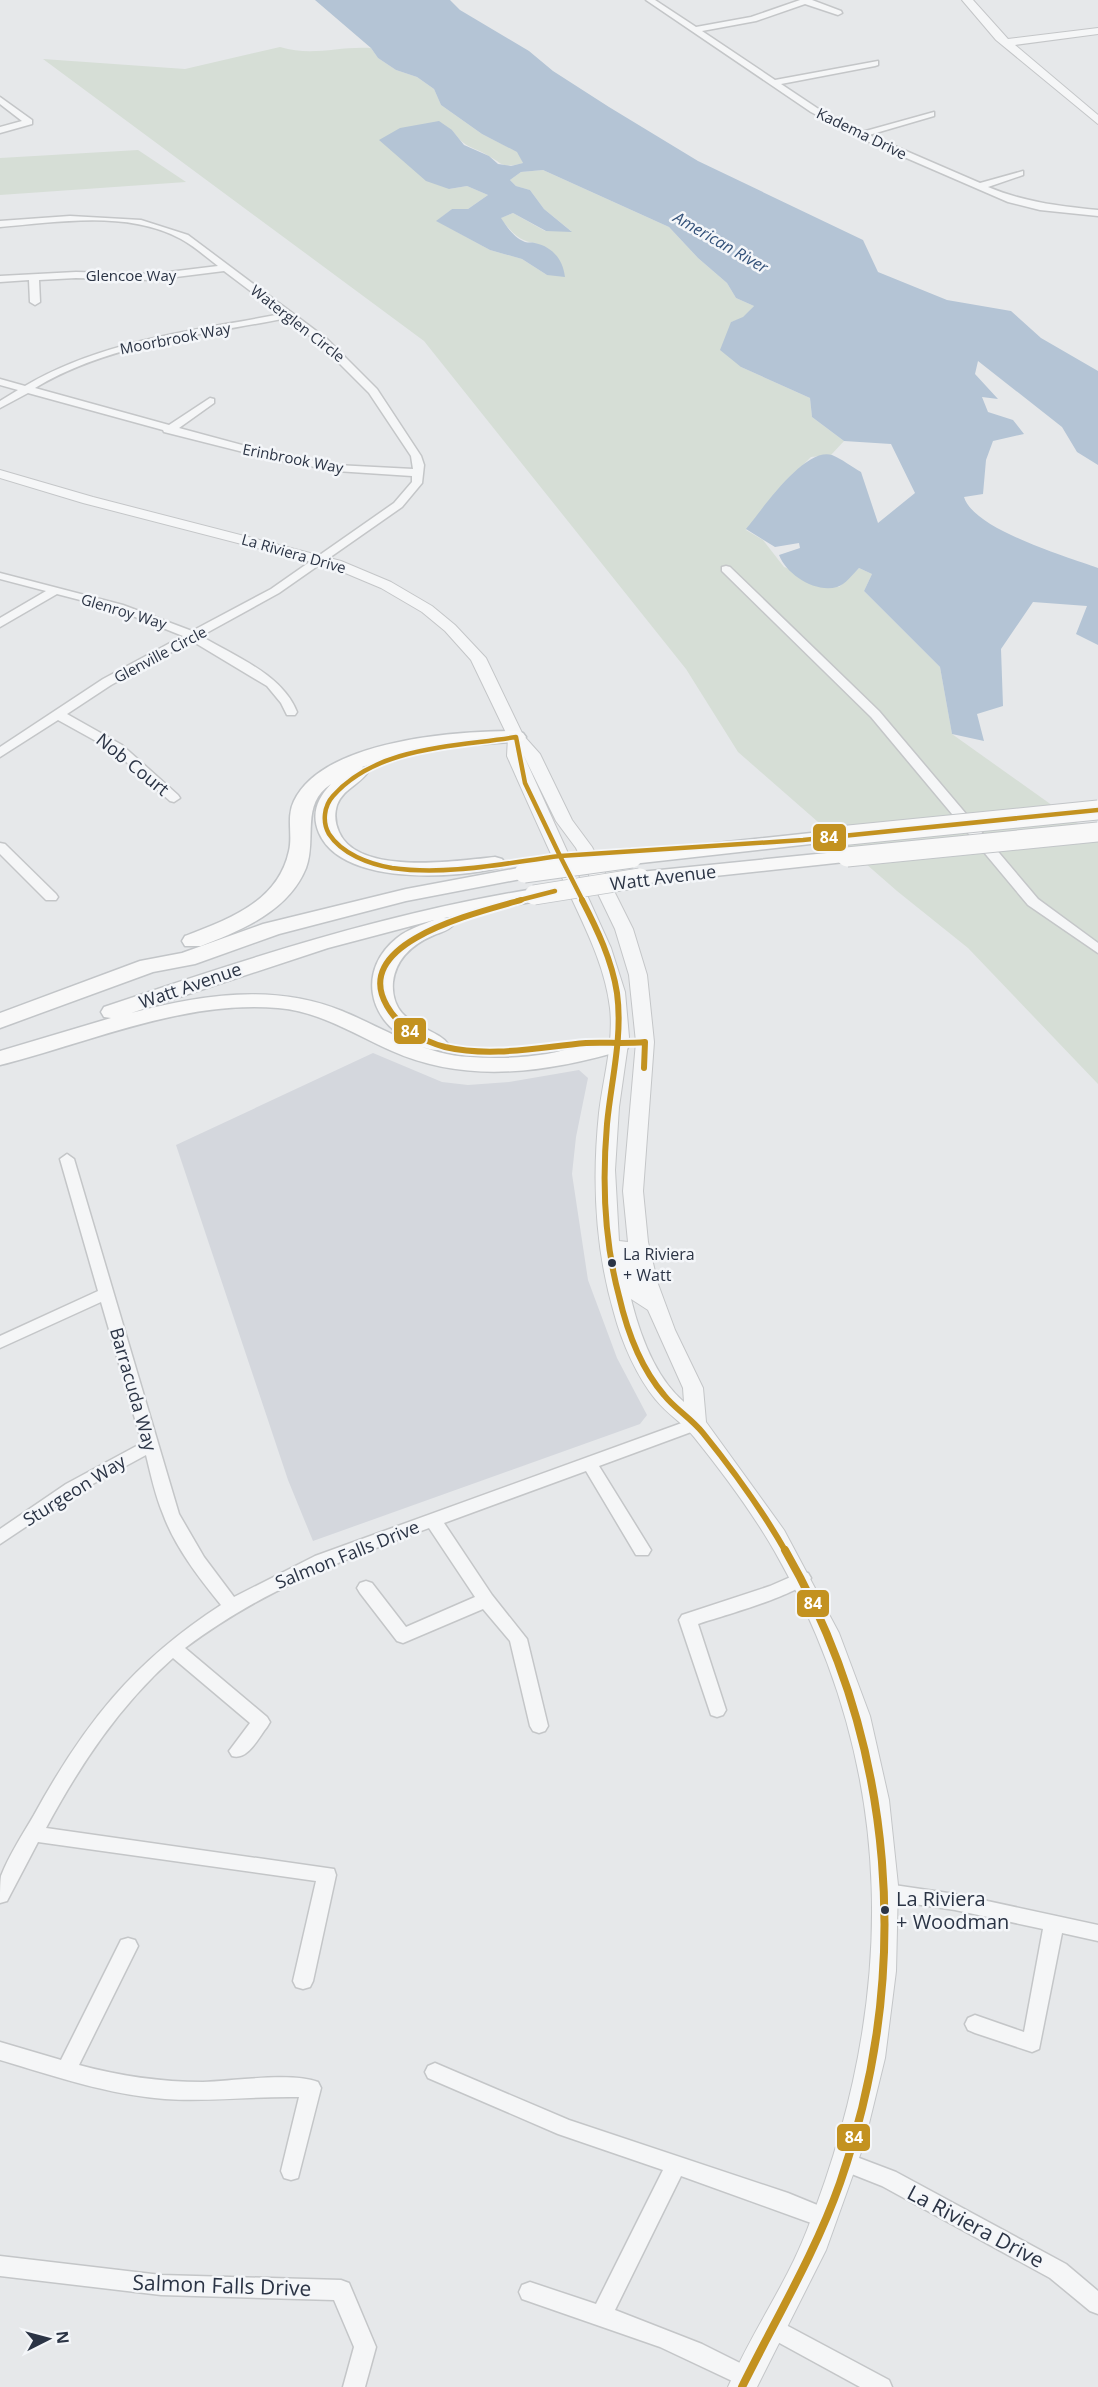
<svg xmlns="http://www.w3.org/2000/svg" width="1098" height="2387" font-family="'Open Sans',sans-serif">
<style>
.built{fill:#d4d7dd}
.green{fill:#d6ded6}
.water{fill:#b4c4d5}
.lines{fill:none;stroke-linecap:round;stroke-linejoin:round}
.minor-casing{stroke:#c4c6c8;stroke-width:3}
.tertiary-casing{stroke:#c4c6c8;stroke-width:2}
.primary-casing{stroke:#c2c5c8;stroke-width:3}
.minor{fill:#f5f6f7;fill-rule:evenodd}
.tertiary{fill:#f5f6f7;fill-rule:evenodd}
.primary{fill:#f8f8f8;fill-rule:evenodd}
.primary-bridge-casing{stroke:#c2c5c8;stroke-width:21;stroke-linecap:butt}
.primary-bridge{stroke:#f8f8f8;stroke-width:19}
.bus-1-far2-casing{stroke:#f4f6f9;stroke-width:8}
.bus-1-far1-casing{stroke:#f4f6f9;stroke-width:10}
.bus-1-casing{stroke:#f4f6f9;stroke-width:12}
.bus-1-far2{stroke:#c39220;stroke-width:4.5}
.bus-1-far1{stroke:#c39220;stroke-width:6}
.bus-1{stroke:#c39220;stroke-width:8}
.bus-dot{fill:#2b3445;stroke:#f4f6f9;stroke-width:2}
.labels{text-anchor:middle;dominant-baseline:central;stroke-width:5;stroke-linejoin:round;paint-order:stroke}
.far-street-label{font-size:15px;fill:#2b3445;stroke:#f4f6f9}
.far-water-label{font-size:16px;font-style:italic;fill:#34527a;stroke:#f4f6f9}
.bus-label{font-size:16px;fill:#2b3445;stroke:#f4f6f9;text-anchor:start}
.street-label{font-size:18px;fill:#2b3445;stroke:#f4f6f9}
.near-bus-label{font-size:20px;fill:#2b3445;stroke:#f4f6f9;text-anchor:start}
.near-street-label{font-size:21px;fill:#2b3445;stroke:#f4f6f9}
.line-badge{stroke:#f4f6f9;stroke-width:2}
.badge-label{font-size:16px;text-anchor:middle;font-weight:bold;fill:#fff}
</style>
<rect width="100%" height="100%" fill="#e6e8ea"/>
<path class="built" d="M373 1053 442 1082 468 1085 509 1082 579 1070 588 1078 576 1137 572 1174 588 1280 617 1358 647 1415 640 1424 313 1541 288 1480 176 1145Z"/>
<g class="green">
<path d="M280 47C313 57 337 46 371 48L378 58 396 70 417 77 434 89 441 105 482 134 518 152 523 163C501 169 504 164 487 155 468 144 466 149 452 130L449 189 467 186 488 195 468 209H452L437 221 490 250 522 259 547 275 536 243C519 242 511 231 500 218L513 213 545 231H571L544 209 530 190 516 186 510 180 521 172 543 170 669 227 698 258 727 283 736 298 754 306 743 318 731 322 741 367 810 398 812 417 844 441 831 455 811 457 778 490 746 530 763 540 784 567 839 587 859 568 872 574 864 591 940 667 952 734 1098 838V1084L968 948 897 891 738 752 686 669 424 341 43 59 185 69Z"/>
<path d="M138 150 186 182 0 195V158Z"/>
</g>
<path class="water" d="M315 0H450L460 10 529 51 553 71 609 107 698 161 863 240 878 272 947 300 1011 311 1041 338 1098 371V465L1077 452 1062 427 978 361 975 374 998 399 982 397 988 412 1013 420 1024 434 993 441 986 460 983 494 964 497C973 529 1067 557 1098 568V645L1076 634 1087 606 1033 602 1001 649 1003 706 977 714 984 741 952 734 940 667 864 591 872 574 859 568C853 574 845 585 837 587 815 593 787 575 779 555L800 548 799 543 775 547 746 529C762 510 804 447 832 455 842 459 852 467 861 472L878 523 915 493 891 444 844 441 812 417 810 398 741 367 720 350 731 322 743 317 754 306 736 298 727 283 698 258 669 227 543 170 521 172 510 180 516 186 530 190 544 209 572 232 546 231 513 213 501 218C507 227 514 238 525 242 528 243 532 242 535 243 553 247 563 260 565 277L547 275 522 259 490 250 436 221 452 209H468L488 195 467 186 449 189 426 181 379 140 400 128 439 121 452 130 464 145 489 156 498 164 511 166 523 163 517 152 482 134 441 105 434 89 417 77 396 70 378 58 371 48Z"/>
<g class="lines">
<g class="minor-casing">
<g id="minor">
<path d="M646 0H655L696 27 751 17 800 0H812L841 11 842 13 838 15 805 4 756 21 702 31 775 80 878 61V65L875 66 781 84 817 108 862 132 934 112V116L869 135 980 183 1023 171V175L988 187C1024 202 1059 206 1098 210V216L1040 210 1008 202 858 137 811 112Z"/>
<path d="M0 97 32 120V124L0 133V127L22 121 0 104Z"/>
<path d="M70 216 141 220 188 235 327 339 377 389 421 456 424 465 422 483 402 507 279 593 201 636C234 656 282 674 297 712L295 715H287L281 703 267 686 192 641 111 685 67 714 122 745 178 795 180 798 174 802 170 801 114 751 58 720 0 757V747L103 679 183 636 115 609 57 594 0 627V618L46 591 0 579V573L123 605 192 631 271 589 394 503 412 482V476L336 471 267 458 164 432 163 430 28 393 0 408V401L18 390 0 385V379L25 386C102 340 194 331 281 314L224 271 152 280 76 278 39 280 40 302 35 305 30 302 29 280 0 282V276L76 272 152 274 218 266C206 257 194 246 181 239 128 210 58 222 0 227V221ZM287 318 319 343 369 393 411 456 413 469 336 465 268 452 179 428 214 403V399L210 398 169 425 35 388C110 343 202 335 287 318Z"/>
<path d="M726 566 730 567 879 711 1038 899 1098 943V953L1028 905 871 717 722 571V567Z"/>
<path d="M0 843 5 844 56 894 58 897 56 900H46L0 854Z"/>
<path d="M67 1154 74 1159 179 1514 204 1557 234 1597 315 1556 690 1420H702L704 1424 702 1428 599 1466 651 1550 648 1555H636L586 1471 444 1523 492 1595 527 1639 548 1726 545 1731 539 1733 533 1731 530 1726 510 1641 483 1609 403 1643 397 1641 360 1593 357 1588 360 1583 366 1581 372 1583 406 1627 475 1597 429 1528C338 1562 264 1589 185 1648L267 1717 270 1722 267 1727C258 1738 248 1761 232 1756L229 1751 250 1723 173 1658C119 1706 80 1765 46 1828L334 1869 336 1875 313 1981 310 1987 303 1989 296 1987 293 1981 316 1881 38 1842 7 1901 0 1903C0 1895 0 1883 1 1876 9 1855 23 1834 34 1815 84 1724 133 1662 221 1605 199 1578 175 1547 163 1514 155 1495 151 1475 146 1455L78 1492 0 1544V1529L66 1484 142 1443 101 1302 0 1348V1336L98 1291 60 1159Z"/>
<path d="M802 1572 808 1573 811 1578C802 1594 719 1617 698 1624L726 1710 723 1715 717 1717 711 1715 679 1620 682 1615 770 1586Z"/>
<path d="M887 1884 955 1894 1098 1925V1941L1062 1933 1039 2049 1032 2052 975 2033 968 2030 965 2024 968 2018 975 2015 1024 2032 1043 1929 955 1910 887 1900 880 1898 877 1892 880 1886Z"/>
<path d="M128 1938 135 1940 138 1946 79 2065C120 2076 160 2082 203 2082 233 2081 292 2072 318 2082L321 2088 298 2178 291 2180 284 2178 281 2171 299 2097C254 2096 210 2102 165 2099 109 2095 54 2076 0 2060V2042L61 2060 121 1940Z"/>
<path d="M435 2063 569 2120 788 2193 832 2211 835 2218 832 2225 825 2228 681 2176 615 2310 702 2344 754 2370 757 2377 754 2384 745 2387 660 2347 522 2299 519 2292 522 2285 530 2282 596 2304 663 2170 558 2134 428 2078 425 2072 428 2066Z"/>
<path d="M846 2153 896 2172 1066 2264 1098 2291V2314L1090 2311 1050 2278 882 2186 839 2169 836 2162 839 2155Z"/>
<path d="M0 2256 161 2275 341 2280 349 2283 376 2347 365 2387H343L354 2347 334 2300 161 2295 0 2276Z"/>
<path d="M771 2317 889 2380 892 2387H860L763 2334 760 2327 763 2320Z"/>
</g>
</g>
<g class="tertiary-casing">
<g id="tertiary">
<path d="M962 0H973L1008 39 1098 28V34L1015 45 1098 115V124L996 40Z"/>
<path d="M0 470 93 497 341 561 391 582 432 606 455 625 486 658 523 735 540 754 572 820 592 847 633 929 647 975 654 1042 643 1191 648 1242 658 1284 675 1330 703 1388 706 1422 784 1530 839 1633 870 1716 889 1800 898 1885 896 1971 885 2058 864 2144 826 2250 757 2387H728C751 2333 786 2285 807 2230 898 2000 899 1769 775 1552 752 1512 723 1473 694 1437 683 1423 667 1414 656 1400 637 1377 622 1343 614 1313 595 1248 592 1180 599 1113 603 1078 614 1043 610 1008 605 964 583 924 565 884 545 842 526 799 507 756L508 737 471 660 445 631 422 612 381 588 331 567 83 503 0 478ZM523 754 556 821 576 848 615 929 629 975 636 1042 623 1191 628 1242 619 1241 615 1170 619 1107 629 1037 625 992 611 948ZM631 1299 648 1310 683 1388 684 1402C655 1377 640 1335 631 1299Z"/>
</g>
</g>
<g class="primary-casing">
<g id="primary">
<path d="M516 731 523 733 526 737 523 741 433 748 403 754 362 767 368 772C359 785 343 789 337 805 334 815 335 823 339 832 358 876 457 861 495 857L502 859 505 863 502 867C456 879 342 886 319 833 311 814 317 799 331 784 300 804 317 839 306 868 288 912 241 930 201 946H185L182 941 185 936C229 919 278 902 289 851 293 835 286 817 294 801 323 740 456 731 516 731Z"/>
<path d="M839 830 846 832 849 836 846 840 632 864 625 862 622 858 625 854 632 852Z"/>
<path d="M847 851 854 853 857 857 854 861 640 884 633 882 629 878 633 874 640 872Z"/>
<path d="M524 867 531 869 535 873 531 877 406 901 279 934 195 964 153 972 0 1028V1013L140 961 182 953 263 924 406 889Z"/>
<path d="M534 889 542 890 545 895 542 900 444 918 451 919 454 924C449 931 441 932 434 935 413 944 396 958 393 982 392 993 395 1005 402 1013 414 1027 440 1032 448 1044L445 1049C432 1052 421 1047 410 1041 367 1019 358 969 397 938 408 929 422 925 434 920L328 948 131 1013C201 995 273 983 342 1011 384 1028 423 1055 470 1057 495 1059 521 1058 547 1054 567 1051 611 1035 627 1039L630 1044 627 1049C550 1072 468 1085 392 1051 356 1035 319 1011 278 1008 183 1000 91 1042 0 1065V1051L111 1018 104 1017 101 1012 104 1007C246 959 386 913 534 889Z"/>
</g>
</g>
<use href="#minor" class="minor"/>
<use href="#tertiary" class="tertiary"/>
<use href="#primary" class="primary"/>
<g class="primary-bridge-casing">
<g id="primary-bridge">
<path d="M839 836 1098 810"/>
<path d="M847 857 1098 832"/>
<path d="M524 873 632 858"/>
<path d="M534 895 640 878"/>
</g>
</g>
<use href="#primary-bridge" class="primary-bridge"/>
<g class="bus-1-far2-casing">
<g id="bus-1-far2">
<path d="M516 737 525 783 560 856C505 863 447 876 392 868 369 864 342 854 329 834 322 822 324 806 333 796 377 746 455 747 516 737Z"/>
<path d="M560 856 583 901"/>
<path d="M560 856 803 840 1098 810"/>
<path d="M516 901 555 891"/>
</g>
</g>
<g class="bus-1-far1-casing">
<g id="bus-1-far1">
<path d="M521 900C481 912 349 941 387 1006 399 1027 422 1041 445 1047 492 1058 539 1047 586 1043 605 1042 625 1044 645 1042L644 1068"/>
<path d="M582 900C597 929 612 960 617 993 623 1037 611 1081 607 1124 602 1182 604 1240 619 1296 627 1331 640 1367 664 1395 675 1409 691 1418 703 1433 733 1470 762 1510 786 1552"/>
</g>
</g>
<g class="bus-1-casing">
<path id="bus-1" d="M742 2387C775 2320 815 2254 840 2183 913 1973 897 1744 785 1550"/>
</g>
<use href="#bus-1-far2" class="bus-1-far2"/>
<use href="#bus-1-far1" class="bus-1-far1"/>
<use href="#bus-1" class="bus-1"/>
</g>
<g class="bus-dot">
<circle cx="612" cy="1263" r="5"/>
<circle cx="885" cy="1910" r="5"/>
</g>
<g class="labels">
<g class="far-street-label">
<text transform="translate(862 133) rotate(26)">Kadema Drive</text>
<text x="131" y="275">Glencoe Way</text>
<text transform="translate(298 323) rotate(38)">Waterglen Circle</text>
<text transform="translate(175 338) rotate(-11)">Moorbrook Way</text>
<text transform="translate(293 458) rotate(11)">Erinbrook Way</text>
<text transform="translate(294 553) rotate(16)">La Riviera Drive</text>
<text transform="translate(124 611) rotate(17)">Glenroy Way</text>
<text transform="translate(160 654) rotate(-28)">Glenville Circle</text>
</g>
<g class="far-water-label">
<text transform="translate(721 242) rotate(30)">American River</text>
</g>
<g class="bus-label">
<text x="623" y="1254">La Riviera<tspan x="623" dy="21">+ Watt</tspan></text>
</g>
<g class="street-label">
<text transform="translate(133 764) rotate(39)">Nob Court</text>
<text transform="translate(663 877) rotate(-7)">Watt Avenue</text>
<text transform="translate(190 985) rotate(-19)">Watt Avenue</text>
<text transform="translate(134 1389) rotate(74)">Barracuda Way</text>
<text transform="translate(74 1490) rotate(-32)">Sturgeon Way</text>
<text transform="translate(347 1554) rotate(-22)">Salmon Falls Drive</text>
</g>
<g class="near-bus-label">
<text x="896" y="1898">La Riviera<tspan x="896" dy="23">+ Woodman</tspan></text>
</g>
<g class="near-street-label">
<text transform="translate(976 2226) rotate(28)">La Riviera Drive</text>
<text transform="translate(222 2285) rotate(2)">Salmon Falls Drive</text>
</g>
</g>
<g class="line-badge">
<rect x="812" y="823" width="35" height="29" rx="6" fill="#c39220"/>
<rect x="393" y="1017" width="34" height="28" rx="6" fill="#c39220"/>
<rect x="796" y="1589" width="34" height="29" rx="6" fill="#c39220"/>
<rect x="836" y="2123" width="35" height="29" rx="6" fill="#c39220"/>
</g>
<g class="badge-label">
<text x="829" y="843">84</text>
<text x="410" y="1037">84</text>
<text x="813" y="1609">84</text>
<text x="854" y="2143">84</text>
</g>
<g transform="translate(48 2339) rotate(84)" stroke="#f4f6f9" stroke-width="4.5" paint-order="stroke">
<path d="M0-4.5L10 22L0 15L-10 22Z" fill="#2b3445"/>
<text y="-9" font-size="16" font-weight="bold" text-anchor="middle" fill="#2b3445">N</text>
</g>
</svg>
